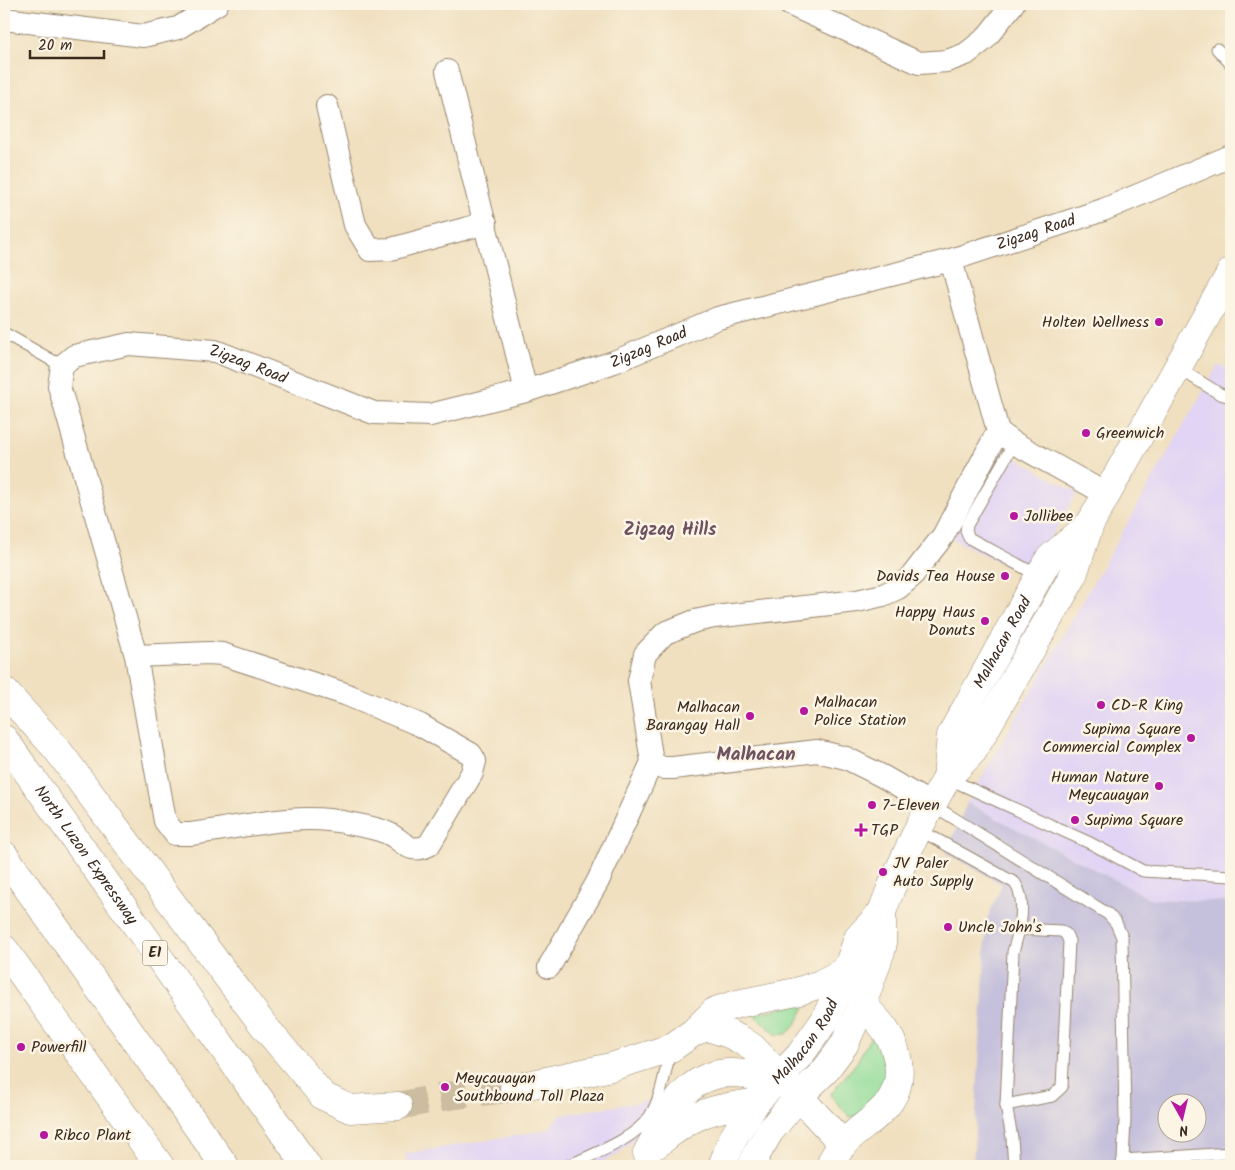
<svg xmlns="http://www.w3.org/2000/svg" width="1235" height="1170" font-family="Kalam,sans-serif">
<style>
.built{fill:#e1d4f4}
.industrial{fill:#c5c0db;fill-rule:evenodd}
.green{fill:#91dc98;stroke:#66835b}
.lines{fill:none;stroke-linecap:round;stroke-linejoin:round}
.highway-tunnel{stroke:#ccbca0;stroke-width:28;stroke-dasharray:28 14;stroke-linecap:butt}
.lane-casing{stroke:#96856f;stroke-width:13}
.street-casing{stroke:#96856f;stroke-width:24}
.secondary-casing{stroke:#96856f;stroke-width:29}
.highway-casing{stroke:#96856f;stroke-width:29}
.lane{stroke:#fff;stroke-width:11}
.street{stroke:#fff;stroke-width:22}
.secondary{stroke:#fff;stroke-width:28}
.highway{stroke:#fff;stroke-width:28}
.poi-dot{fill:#b5179e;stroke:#fcf5e5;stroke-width:2}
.labels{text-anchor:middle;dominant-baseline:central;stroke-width:5;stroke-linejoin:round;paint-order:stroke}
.shield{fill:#fcf5e5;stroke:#75675a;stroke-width:1}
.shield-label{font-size:15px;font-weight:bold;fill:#3b2a1e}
.street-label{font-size:16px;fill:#3b2a1e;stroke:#fcf5e5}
.poi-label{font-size:16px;fill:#3b2a1e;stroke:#fcf5e5;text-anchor:start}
.neighbourhood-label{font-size:18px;font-weight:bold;fill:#6f5261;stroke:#fcf5e5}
.quarter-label{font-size:19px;font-weight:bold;fill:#6f5261;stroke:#fcf5e5}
</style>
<rect width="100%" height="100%" fill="#fcf5e5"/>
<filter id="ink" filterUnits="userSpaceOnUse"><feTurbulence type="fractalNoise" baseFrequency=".02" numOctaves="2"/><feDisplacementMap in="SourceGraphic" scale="10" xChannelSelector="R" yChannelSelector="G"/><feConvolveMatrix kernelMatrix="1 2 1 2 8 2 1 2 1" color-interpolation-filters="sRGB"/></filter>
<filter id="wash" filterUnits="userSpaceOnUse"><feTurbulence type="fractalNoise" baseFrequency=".0096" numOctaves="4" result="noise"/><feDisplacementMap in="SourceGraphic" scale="20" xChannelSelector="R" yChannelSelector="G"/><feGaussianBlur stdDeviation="1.12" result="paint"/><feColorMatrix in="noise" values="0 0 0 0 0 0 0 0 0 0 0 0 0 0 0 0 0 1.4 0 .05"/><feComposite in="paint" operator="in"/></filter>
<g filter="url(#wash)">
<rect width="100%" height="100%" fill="#f0e0c0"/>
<g class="built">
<path d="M1218 365 1231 370V902L1151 899 967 803Z"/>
<path d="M1002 450 1077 493 1028 576 952 539Z"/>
<path d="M670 1097 659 1117 617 1155 593 1166H408L405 1154 547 1130 561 1115Z"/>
</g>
<path class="industrial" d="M967 803 1151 899 1231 902V1166H973L987 919 1002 884 946 853ZM1168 1102H1198V1132H1168Z"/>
<g class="green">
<path d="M807 1003 796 1024 787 1034 777 1035 753 1014Z"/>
<path d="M875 1029 891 1087 862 1118 849 1116 830 1095 857 1062Z"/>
</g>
</g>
<g filter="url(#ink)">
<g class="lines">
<path class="highway-tunnel" d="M398 1106 448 1096 514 1088"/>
<g class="lane-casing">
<g id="lane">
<path d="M1217 49 1231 64"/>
<path d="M4 333 62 366"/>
<path d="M1178 368 1220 394 1231 397"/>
<path d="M1014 443 967 525 966 531 969 538 1039 576"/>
<path d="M947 778 1090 843 1143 871 1231 876"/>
<path d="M931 804 1108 914 1116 923 1122 937 1125 1120 1123 1160 1121 1166"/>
<path d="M918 829 1015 883C1028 903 1019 931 1013 952L1006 1105 1012 1138 1014 1166"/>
<path d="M1006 1105 1052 1096 1062 1087 1069 941 1066 934 1061 931 1020 929"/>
<path d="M1123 1160 1231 1153"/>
<path d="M568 1166C593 1154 634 1140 650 1116 662 1097 665 1070 671 1049"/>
</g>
</g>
<g class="street-casing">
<g id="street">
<path d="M789 4 919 63 947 61 966 54 985 39 1013 4"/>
<path d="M4 19 143 36 178 28 217 4"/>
<path d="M447 71 526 391"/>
<path d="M327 106 355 225 370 250 391 249 486 223"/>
<path d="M951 260 998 431 1014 443 1108 495"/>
<path id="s1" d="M136 656 209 653 222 654 345 694 420 725 471 754 475 761 472 773 429 845C407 856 404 839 385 832 375 828 363 826 352 824 299 811 244 827 191 834H175L165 821 136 656 59 386 62 366 74 356 129 344 215 351 374 413 430 415 526 391 614 362 718 318 951 260 1103 210 1231 156"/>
<path d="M652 762 662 768H673L817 751 846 758 882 776 931 804"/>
<path d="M549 967 598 881 652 762 639 681 645 654 665 633 695 621 714 617 857 601 883 595 898 588 911 577 943 536 998 431"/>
</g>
</g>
<g class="secondary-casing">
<g id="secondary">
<path id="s2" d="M947 778 951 735 1039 576 1049 559 1089 525"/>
<path d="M4 949 160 1166"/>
<path d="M786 1083 843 1144"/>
<path id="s3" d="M722 1166 733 1138 755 1103 800 1055 825 1020 847 970 858 938 882 912"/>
<path d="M752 1166 757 1153 770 1131 798 1097 824 1072 844 1045 862 1005 882 948V912L891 888 918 829 947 778 973 751 1072 578 1090 524 1231 272"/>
<path d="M830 1166C844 1123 907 1118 898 1062 894 1037 880 1021 862 1005"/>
</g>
</g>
<g class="highway-casing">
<g id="highway">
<path d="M4 691 56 748 264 1026 323 1096 350 1109 398 1106"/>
<path id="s4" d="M4 739 307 1166"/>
<path d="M4 855 225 1166"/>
<path d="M694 1032 707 1027 729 1034 741 1040 753 1048 780 1076"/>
<path d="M514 1088 611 1067 671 1048 694 1032 715 1011 737 1004 796 992 820 984 847 970"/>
<path d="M657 1144C691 1115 710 1108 755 1103"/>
<path d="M647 1153C669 1113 688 1065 744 1074 754 1076 764 1081 774 1084"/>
</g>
</g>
<use href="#lane" class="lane"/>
<use href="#street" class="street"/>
<use href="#secondary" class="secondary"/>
<use href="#highway" class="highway"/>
</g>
</g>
<g class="poi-dot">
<circle cx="1159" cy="322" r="5"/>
<circle cx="1086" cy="433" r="5"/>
<circle cx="1014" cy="516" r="5"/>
<circle cx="1005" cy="576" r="5"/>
<circle cx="985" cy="621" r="5"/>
<circle cx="1101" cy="705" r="5"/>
<circle cx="804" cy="711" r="5"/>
<circle cx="750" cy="716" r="5"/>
<circle cx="1191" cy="738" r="5"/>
<circle cx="1159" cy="786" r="5"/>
<circle cx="872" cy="805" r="5"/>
<circle cx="1075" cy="820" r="5"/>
<path d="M858.5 822.5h5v5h5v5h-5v5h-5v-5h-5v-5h5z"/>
<circle cx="883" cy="872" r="5"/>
<circle cx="948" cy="927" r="5"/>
<circle cx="21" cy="1047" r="5"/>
<circle cx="445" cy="1087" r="5"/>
<circle cx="44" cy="1135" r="5"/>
</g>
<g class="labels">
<rect class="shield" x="142.5" y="940.5" width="25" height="25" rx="4"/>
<g class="shield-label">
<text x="155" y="953">E1</text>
</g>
<g class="street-label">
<text stroke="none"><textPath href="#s1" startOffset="2225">Zigzag Road</textPath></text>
<text stroke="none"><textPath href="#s1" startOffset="1820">Zigzag Road</textPath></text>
<text stroke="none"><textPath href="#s1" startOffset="1400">Zigzag Road</textPath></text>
<text stroke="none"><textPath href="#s2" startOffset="149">Malhacan Road</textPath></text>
<text stroke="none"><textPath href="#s4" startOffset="142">North Luzon Expressway</textPath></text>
<text stroke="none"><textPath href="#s3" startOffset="151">Malhacan Road</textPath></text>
</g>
<g class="poi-label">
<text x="1149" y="322" text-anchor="end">Holten Wellness</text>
<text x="1096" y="433">Greenwich</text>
<text x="1024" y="516">Jollibee</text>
<text x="995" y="576" text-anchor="end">Davids Tea House</text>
<text x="975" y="612" text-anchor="end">Happy Haus<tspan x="975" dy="18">Donuts</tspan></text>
<text x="814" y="702">Malhacan<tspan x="814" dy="18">Police Station</tspan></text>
<text x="1111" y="705">CD-R King</text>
<text x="740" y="707" text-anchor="end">Malhacan<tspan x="740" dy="18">Barangay Hall</tspan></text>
<text x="1181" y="729" text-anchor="end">Supima Square<tspan x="1181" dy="18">Commercial Complex</tspan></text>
<text x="1149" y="777" text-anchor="end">Human Nature<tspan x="1149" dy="18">Meycauayan</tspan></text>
<text x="882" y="805">7-Eleven</text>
<text x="1085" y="820">Supima Square</text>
<text x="871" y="830">TGP</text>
<text x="893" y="863">JV Paler<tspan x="893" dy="18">Auto Supply</tspan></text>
<text x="958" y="927">Uncle John's</text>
<text x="31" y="1047">Powerfill</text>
<text x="455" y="1078">Meycauayan<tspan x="455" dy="18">Southbound Toll Plaza</tspan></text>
<text x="54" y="1135">Ribco Plant</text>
</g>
<g class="neighbourhood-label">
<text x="670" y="530">Zigzag Hills</text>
</g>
<g class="quarter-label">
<text x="756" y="755">Malhacan</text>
</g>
</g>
<rect width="1235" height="1170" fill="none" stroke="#fcf5e5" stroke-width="20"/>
<g transform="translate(1182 1118) rotate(172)"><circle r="24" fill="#fcf5e5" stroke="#afa495"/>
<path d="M0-4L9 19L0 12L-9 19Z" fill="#b5179e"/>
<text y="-8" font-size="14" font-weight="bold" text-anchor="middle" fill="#3b2a1e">N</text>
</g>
<path d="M30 50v8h74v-8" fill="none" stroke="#3b2a1e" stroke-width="2.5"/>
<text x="38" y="50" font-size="15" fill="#3b2a1e" stroke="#fcf5e5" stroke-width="4" paint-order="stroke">20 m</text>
</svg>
